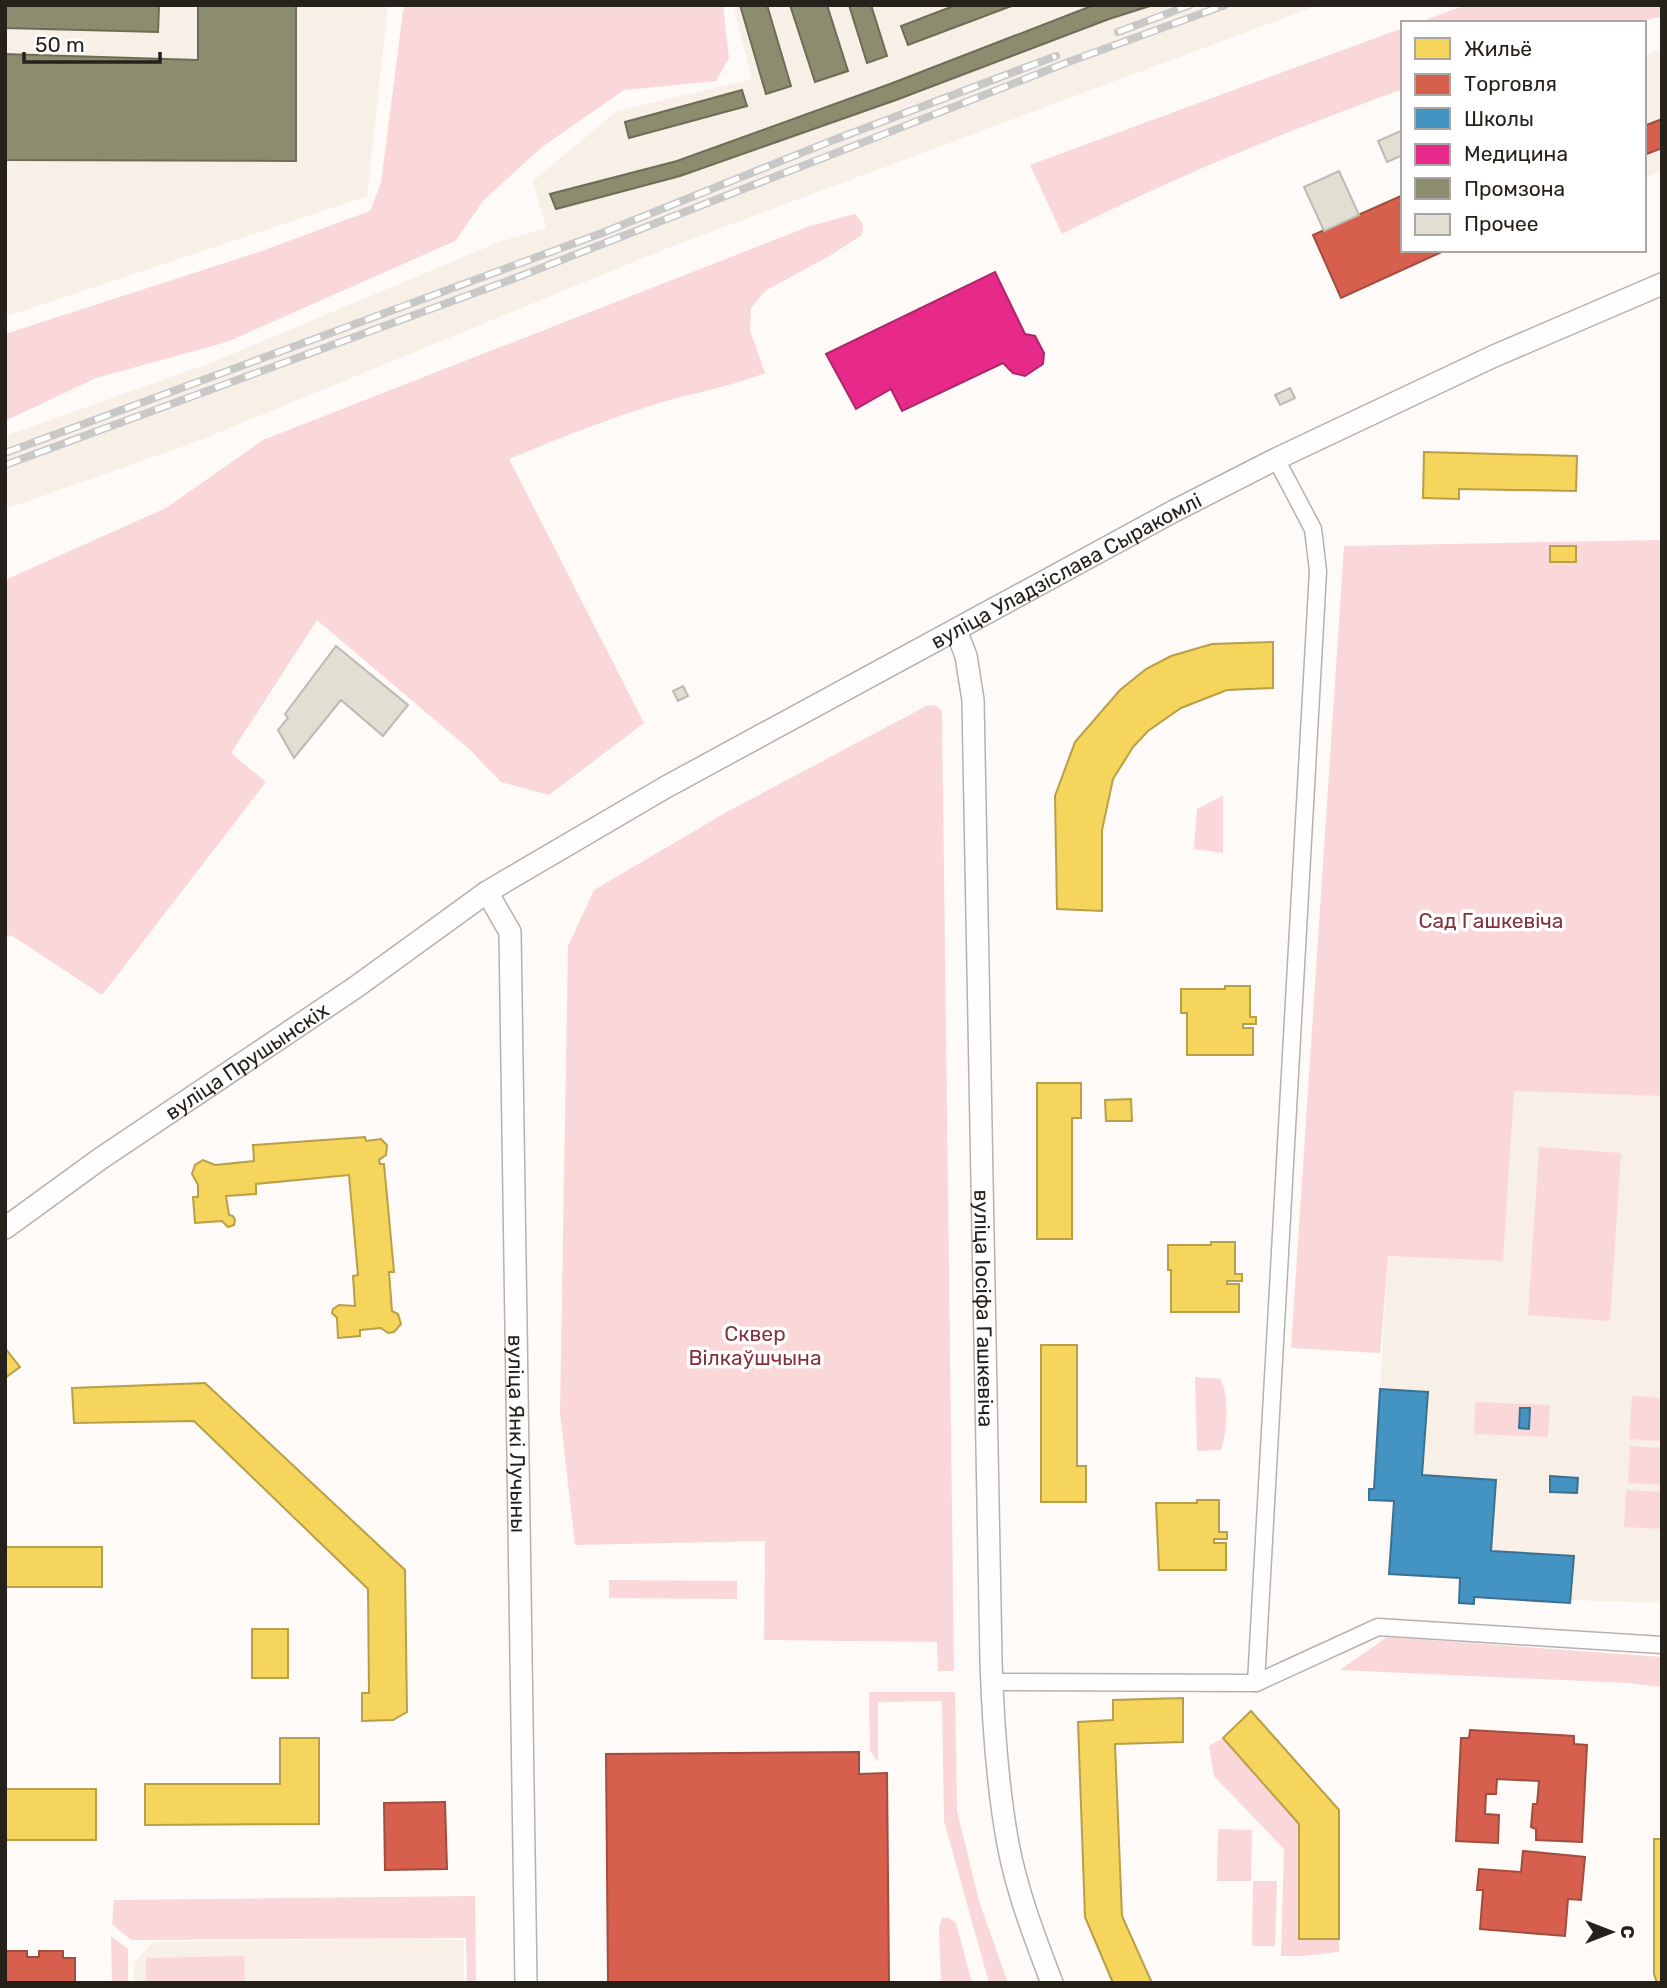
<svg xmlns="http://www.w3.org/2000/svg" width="1667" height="1988" font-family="Rubik,sans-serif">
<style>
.built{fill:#f8efe7}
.green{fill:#fad8d9}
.homes{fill:#f6d55c;stroke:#b89f48;stroke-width:2}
.shops{fill:#d6604d;stroke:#a24d3e;stroke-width:2}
.schools{fill:#4393c3;stroke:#3b7191;stroke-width:2}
.health{fill:#e7298a;stroke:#ad2769;stroke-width:2}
.industry{fill:#8c8c6e;stroke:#6e6c55;stroke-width:2}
.building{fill:#e3ded2;stroke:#bcbab5;stroke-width:2}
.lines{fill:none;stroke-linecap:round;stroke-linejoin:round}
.minor-casing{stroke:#b6b1ae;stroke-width:19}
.tertiary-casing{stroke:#b6b1ae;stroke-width:24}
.minor{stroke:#fffefe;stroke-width:16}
.tertiary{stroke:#fffefe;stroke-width:21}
.rail-casing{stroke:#c9c8c8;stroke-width:8}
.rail{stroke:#fff;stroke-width:5;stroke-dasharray:16;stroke-linecap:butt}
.labels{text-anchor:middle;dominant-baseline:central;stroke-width:7;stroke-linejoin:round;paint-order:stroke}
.street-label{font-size:21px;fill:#27211b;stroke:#fff}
.park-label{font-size:21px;fill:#81323c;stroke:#fff}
</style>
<rect width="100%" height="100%" fill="#fdfaf8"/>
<g class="built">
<path d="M5 5H388L367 196 5 317Z"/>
<path d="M733 5H1319L665 249 193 443 5 509V436L213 362 499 242 546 228 533 181 617 111 752 79Z"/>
<path d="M1662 49V171L1644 178V56Z"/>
<path d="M1513 1091 1662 1096V1603L1571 1600 1570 1603 1475 1597 1474 1604 1459 1603 1460 1578 1389 1574 1393 1502 1369 1500V1489H1374L1388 1256 1503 1261Z"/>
<path d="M366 1939 464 1940V1983H134V1963L153 1942Z"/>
</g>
<g class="green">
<path d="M406 5H723L729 58 716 81 624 90 542 147 484 200 455 241 227 342 96 378 5 421V334L262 251 370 211 381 183 403 11Z"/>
<path d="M1465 5H1662V16L1636 23H1418Z"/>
<path d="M1403 28V89C1287 131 1171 178 1062 234L1030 165Z"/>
<path d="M855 214 863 224 862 235 831 255 765 291 751 308 750 330 765 373C737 384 707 390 677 398 620 414 564 436 509 459L644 723 549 795 501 782 468 748 317 620 231 753 266 782 102 995 11 935 5 938V580L166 508 263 440 810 226Z"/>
<path d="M1662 540V1096L1514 1091 1503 1261 1388 1256 1380 1353 1291 1348 1344 546Z"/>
<path d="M928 705 937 706 942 711 954 1671H938L937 1642 764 1640 765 1541 575 1545 560 1413 568 946 594 890 725 813Z"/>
<path d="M1223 796V853L1194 849 1197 809Z"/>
<path d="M1539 1147 1621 1153 1610 1321 1528 1315Z"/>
<path d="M1195 1377 1220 1379C1230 1394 1227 1433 1221 1450L1197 1451Z"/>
<path d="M1632 1396 1662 1398V1441L1629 1439Z"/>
<path d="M1475 1402 1550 1405 1548 1437 1474 1434Z"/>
<path d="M1630 1446 1662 1448V1485L1628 1483Z"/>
<path d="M1626 1490 1662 1492V1529L1624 1527Z"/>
<path d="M609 1580 737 1581V1599L609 1598Z"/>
<path d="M1387 1637 1662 1657V1687L1627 1683 1340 1670Z"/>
<path d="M869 1692H955L957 1811 979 1901 1008 1983H989L944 1821 942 1701 878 1702V1762L870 1751Z"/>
<path d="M1223 1738 1299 1824V1939H1339V1952L1302 1956H1281L1284 1849 1214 1776 1209 1746Z"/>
<path d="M1218 1829 1252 1830 1251 1881H1217Z"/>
<path d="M1253 1881H1277L1275 1946H1252Z"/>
<path d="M475 1896 476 1983H467L466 1938 131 1940 112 1924 114 1900Z"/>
<path d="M942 1918H949L956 1923 972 1983H941L939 1928Z"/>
<path d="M111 1936 128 1949V1983H112Z"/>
<path d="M244 1956 245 1983H146V1958Z"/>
</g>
<g class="homes">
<path d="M1424 452 1577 456 1576 491 1459 489V499L1423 498Z"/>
<rect x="1550" y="546" width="26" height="16"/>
<path d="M1273 642V688L1227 690 1181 708 1148 731 1133 747 1113 779 1102 830V911L1057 909 1055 796 1075 742 1120 690 1146 669 1171 656 1212 644Z"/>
<path d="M1225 986H1250V1017H1256V1024H1243V1028H1253V1055H1187V1013H1181V989H1225Z"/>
<path d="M1037 1083H1081V1118H1072V1239H1037Z"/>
<path d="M1131 1099 1132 1121H1106L1105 1100Z"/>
<path d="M365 1137 366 1141 381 1139 387 1145 386 1155 379 1160 380 1164H384L394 1272H389L392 1311 398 1314 401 1324 394 1332 388 1333 381 1328 360 1330V1336L338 1338 337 1318 332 1313 333 1309 339 1305 355 1306 353 1276 358 1275 349 1175 256 1184V1194L226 1196 229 1215 233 1216 235 1220 234 1225 228 1227 222 1221 195 1223 193 1197H198V1185L192 1174 195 1165 203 1160 215 1165 254 1161 253 1145Z"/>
<path d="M1211 1242H1235V1274H1242V1281H1227V1284H1239V1312H1171V1270H1168V1245H1211Z"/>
<path d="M1041 1345H1077V1466H1086V1502H1041Z"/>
<path d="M5 1348 20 1367 5 1378Z"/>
<path d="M205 1383 405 1570 407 1712 393 1720 362 1721V1693H369L368 1589 194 1421 74 1423 72 1388Z"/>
<path d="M1197 1500H1219V1532H1227V1539H1214V1543H1226V1570H1159L1156 1503H1197Z"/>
<rect x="5" y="1547" width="97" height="40"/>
<rect x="252" y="1629" width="36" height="49"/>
<path d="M1183 1698V1742L1115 1744 1122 1916 1152 1983H1113L1085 1917 1078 1722 1113 1720V1700Z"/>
<path d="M1251 1711 1339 1810V1939H1299V1824L1223 1738Z"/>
<path d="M280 1738H319V1824L145 1825V1784H280Z"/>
<rect x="5" y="1789" width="91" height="51"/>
<path d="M1654 1839H1662V1983H1657L1654 1974Z"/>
</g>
<g class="shops">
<path d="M1662 119V148L1644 155V126Z"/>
<path d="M1403 195V250H1446L1341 298 1313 235Z"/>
<path d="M1470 1730 1574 1736V1744L1587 1745 1582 1842 1536 1840V1829L1531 1827 1533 1804H1537L1539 1781 1497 1779 1496 1794H1486L1485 1814 1499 1815 1498 1843 1456 1841 1461 1738H1469Z"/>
<path d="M859 1752V1774L887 1773 889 1983H608L606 1754Z"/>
<path d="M445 1802 447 1869 385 1870 384 1803Z"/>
<path d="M1523 1851 1585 1857 1581 1900 1568 1899 1565 1936 1480 1929 1483 1890H1477L1479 1869 1521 1872Z"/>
<path d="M5 1951H27V1957H39V1951H63V1958H75V1983L5 1982Z"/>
</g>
<g class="schools">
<path d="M1380 1389 1428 1392 1422 1475 1496 1480 1491 1551 1574 1556 1570 1603 1474 1597V1604L1459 1603 1460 1578 1389 1574 1394 1501 1369 1500V1489H1374Z"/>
<path d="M1520 1408H1530L1529 1429 1519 1428Z"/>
<path d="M1550 1476 1578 1478 1577 1493 1550 1492Z"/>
</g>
<path class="health" d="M995 272 1025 334 1035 336 1044 353 1043 364 1025 376 1013 373 1003 363 902 411 891 389 856 409 826 354Z"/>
<g class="industry">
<path d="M5 5H159L158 32 5 28Z"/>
<path d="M198 5H296V161L5 160V54L198 60Z"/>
<path d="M740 5H767L791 86 766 94Z"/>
<path d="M790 5H827L848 71 815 82Z"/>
<path d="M849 5H871L887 56 867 63Z"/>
<path d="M956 5H1014L908 45 901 26Z"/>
<path d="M1094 5H1153L1109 19 896 100 680 176 556 209 550 194 677 161 890 84Z"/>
<path d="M742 90 747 106 629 138 625 122Z"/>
</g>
<g class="building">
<path d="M1403 130V155L1387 162 1378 141Z"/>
<path d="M1339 171 1359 215 1324 231 1304 187Z"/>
<path d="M1290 388 1295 398 1280 405 1275 395Z"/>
<path d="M336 646 408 705 383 736 341 700 294 758 278 730 288 718 285 714Z"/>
<path d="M683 686 688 696 678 701 673 691Z"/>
</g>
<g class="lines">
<g class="minor-casing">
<g id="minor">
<path d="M992 1682 1256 1683 1378 1627 1662 1645"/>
<path d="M1256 1683 1318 571 1313 529 1276 459"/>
</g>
</g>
<g class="tertiary-casing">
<g id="tertiary">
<path id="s1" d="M956 630 966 656 973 700 991 1661C993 1722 997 1784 1008 1844 1017 1892 1035 1938 1052 1983"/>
<path id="s2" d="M487 892 510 932 526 1983"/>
<path id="s3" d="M5 1228 100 1159 356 987 487 892 666 787 1174 511 1276 459 1492 357 1662 284"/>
</g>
</g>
<use href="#minor" class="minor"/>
<use href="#tertiary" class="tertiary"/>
<g class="rail-casing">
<g id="rail">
<path d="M1118 32 1190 5"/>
<path d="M5 453 602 233 831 141 1056 56"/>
<path d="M5 465 518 277 1071 61 1225 5"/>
</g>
</g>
<use href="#rail" class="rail"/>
</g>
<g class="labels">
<g class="street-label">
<text stroke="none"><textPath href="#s3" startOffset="1250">вуліца Уладзіслава Сыракомлі</textPath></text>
<text stroke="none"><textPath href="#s3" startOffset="294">вуліца Прушынскіх</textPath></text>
<text stroke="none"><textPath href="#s1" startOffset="681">вуліца Іосіфа Гашкевіча</textPath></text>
<text stroke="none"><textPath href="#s2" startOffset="548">вуліца Янкі Лучыны</textPath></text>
</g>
<g class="park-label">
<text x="1491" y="920">Сад Гашкевіча</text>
<text x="755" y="1333">Сквер<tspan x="755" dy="24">Вілкаўшчына</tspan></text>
</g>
</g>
<rect width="1667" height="1988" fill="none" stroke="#27211b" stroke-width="14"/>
<rect x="1401" y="21" width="245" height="231" fill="#ffffff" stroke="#a9a6a4" stroke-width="2"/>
<rect x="1415" y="38" width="35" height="21" fill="#f6d55c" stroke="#a9a6a4" stroke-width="2"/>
<text x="1464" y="56" font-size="21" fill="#27211b">Жильё</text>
<rect x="1415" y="74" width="35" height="21" fill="#d6604d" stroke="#a9a6a4" stroke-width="2"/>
<text x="1464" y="91" font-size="21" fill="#27211b">Торговля</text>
<rect x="1415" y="108" width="35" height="21" fill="#4393c3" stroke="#a9a6a4" stroke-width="2"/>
<text x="1464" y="126" font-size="21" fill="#27211b">Школы</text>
<rect x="1415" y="144" width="35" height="21" fill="#e7298a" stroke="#a9a6a4" stroke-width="2"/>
<text x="1464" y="161" font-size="21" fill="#27211b">Медицина</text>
<rect x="1415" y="178" width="35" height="21" fill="#8c8c6e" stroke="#a9a6a4" stroke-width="2"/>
<text x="1464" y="196" font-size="21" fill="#27211b">Промзона</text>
<rect x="1415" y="214" width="35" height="21" fill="#e3ded2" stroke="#a9a6a4" stroke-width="2"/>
<text x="1464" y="231" font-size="21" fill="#27211b">Прочее</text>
<g transform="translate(1611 1932) rotate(90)" stroke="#ffffff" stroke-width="5" paint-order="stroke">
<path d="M0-5L12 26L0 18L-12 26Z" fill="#27211b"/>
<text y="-10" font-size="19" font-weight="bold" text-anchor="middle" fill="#27211b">С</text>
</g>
<path d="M24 52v10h136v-10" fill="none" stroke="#27211b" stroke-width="3.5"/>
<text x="35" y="52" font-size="21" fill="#27211b" stroke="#ffffff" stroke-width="5" paint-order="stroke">50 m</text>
</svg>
